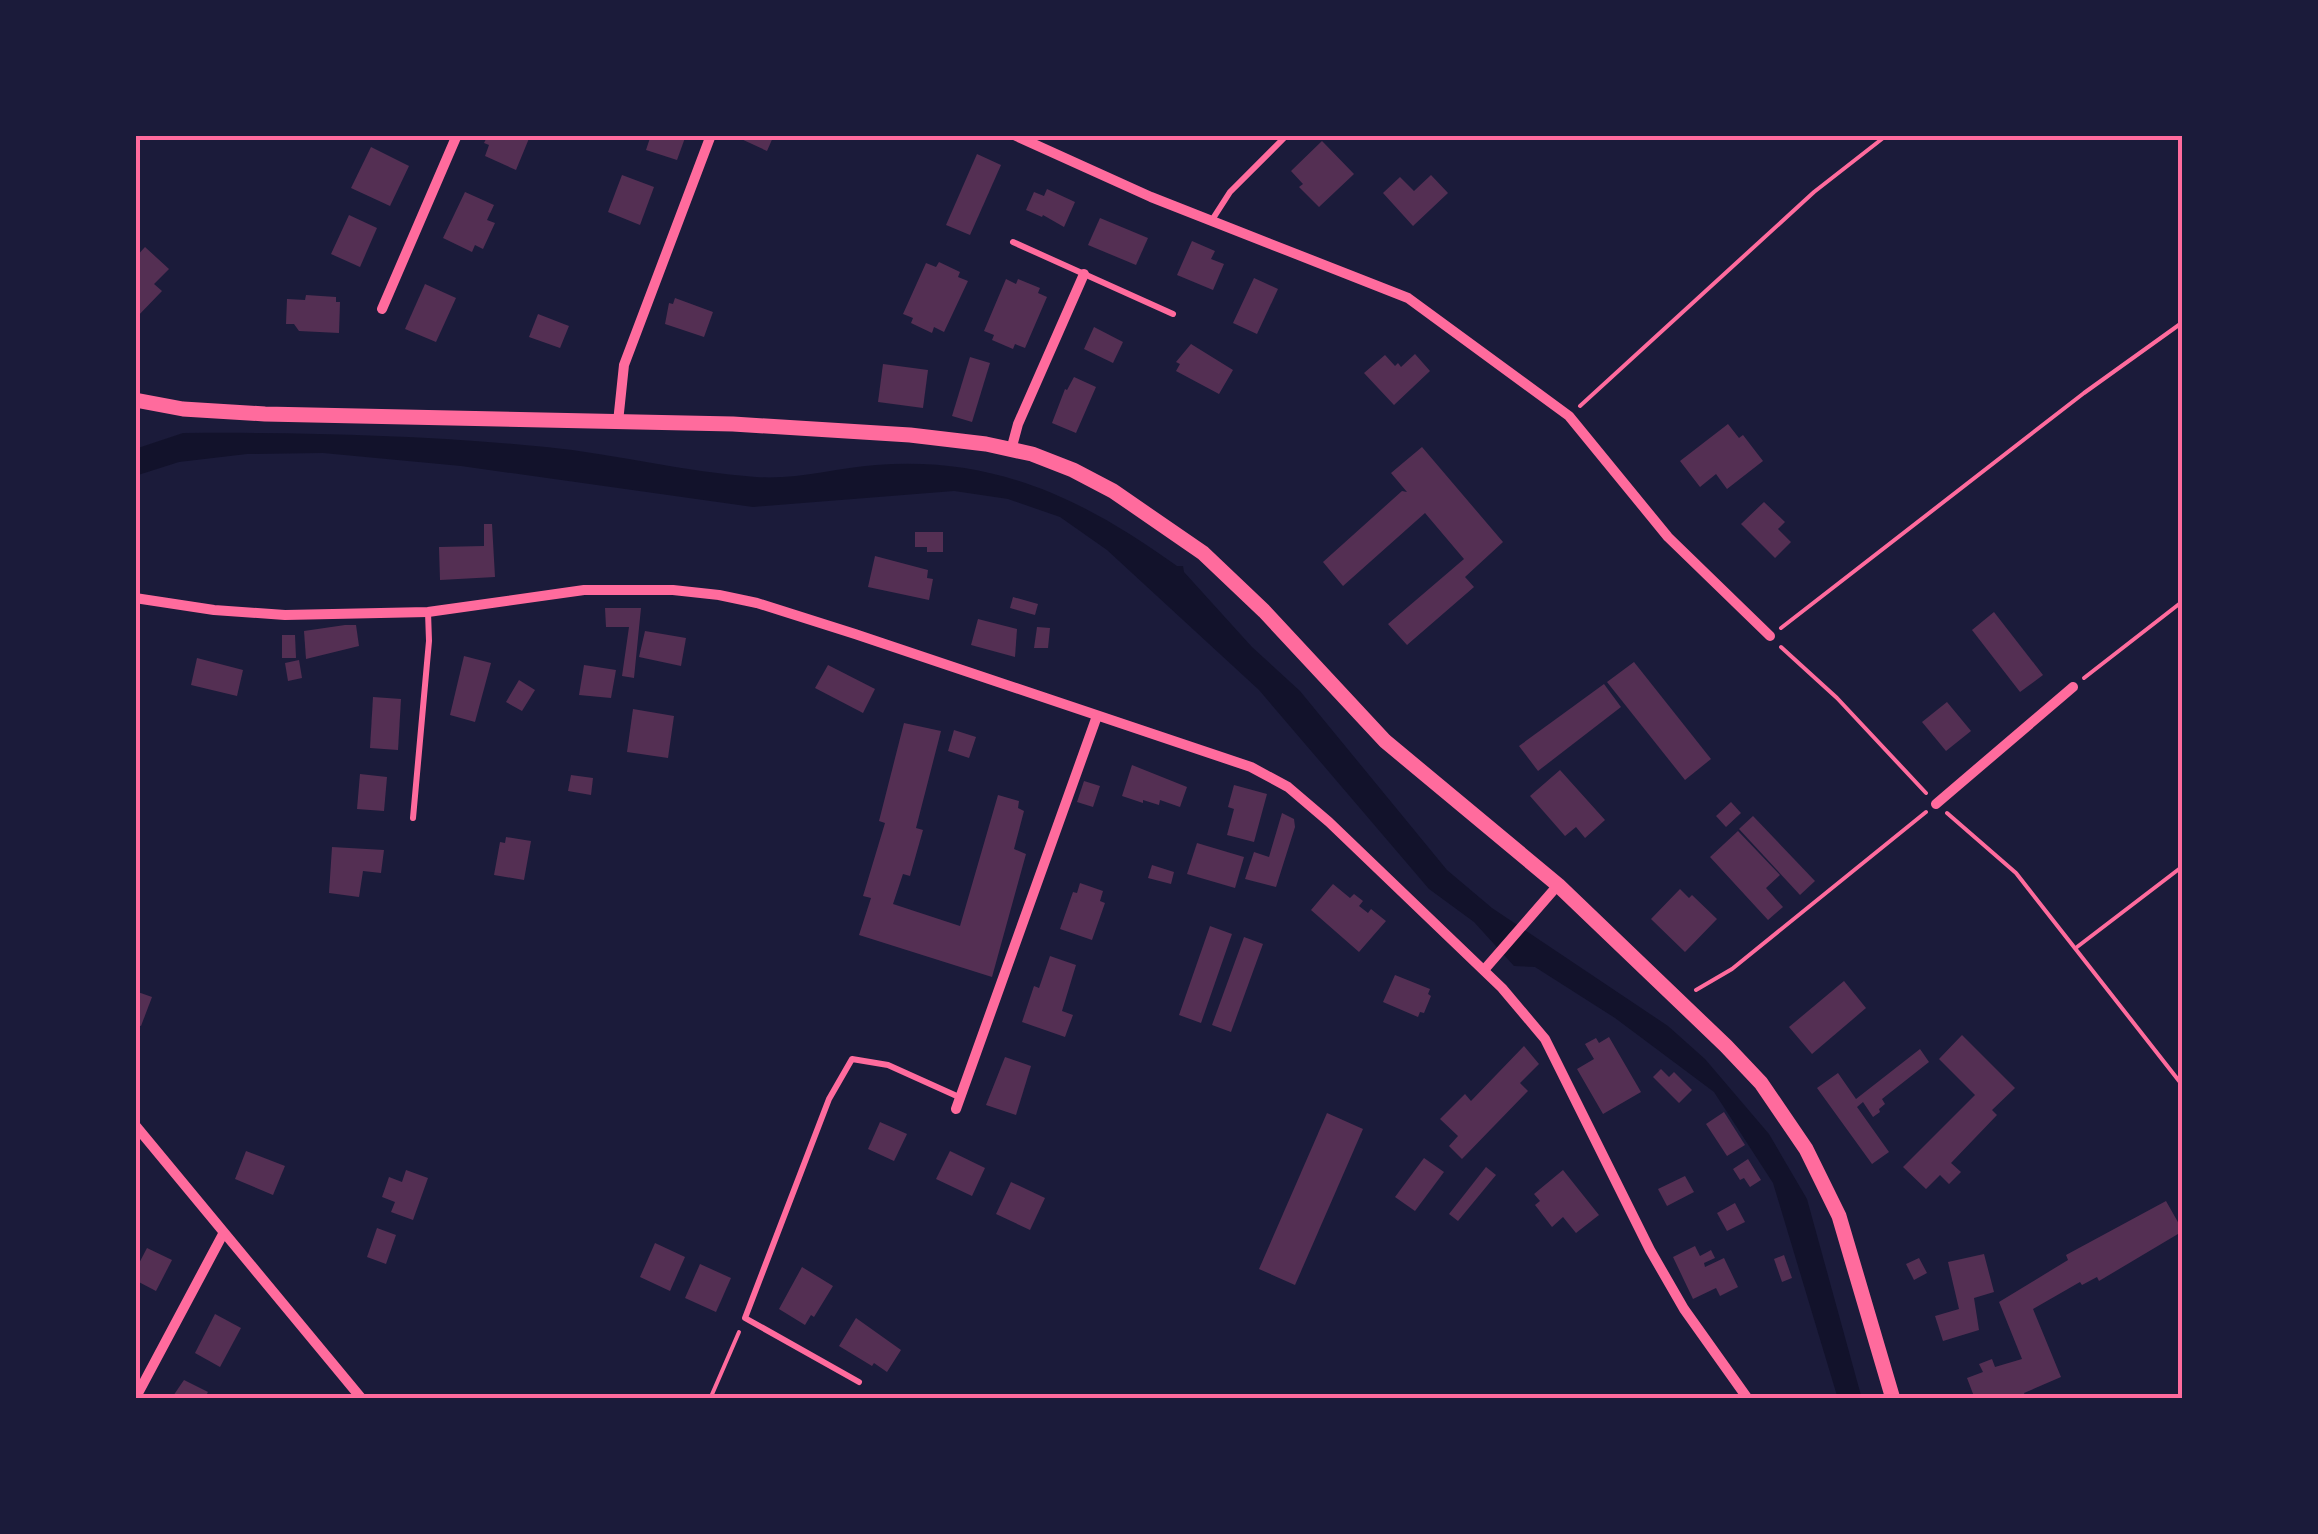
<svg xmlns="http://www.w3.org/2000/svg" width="2318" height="1534" font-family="Rubik,sans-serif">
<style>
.water{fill:#12122b}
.building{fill:#542f53}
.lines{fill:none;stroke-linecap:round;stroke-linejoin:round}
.path{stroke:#ff6b9d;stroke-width:4}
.service{stroke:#ff6b9d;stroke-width:6}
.minor{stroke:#ff6b9d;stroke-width:10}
.tertiary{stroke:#ff6b9d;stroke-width:15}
.neatline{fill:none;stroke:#ff6b9d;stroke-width:4}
</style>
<rect width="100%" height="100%" fill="#1b1b3a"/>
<path class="water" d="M183 433C304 432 425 435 546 447 616 454 685 472 756 477 795 480 837 468 876 465 995 456 1082 498 1177 566H1183L1184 572 1252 647 1300 691 1447 870 1492 908 1668 1026 1705 1059 1769 1134 1807 1199 1862 1399H1838L1773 1183 1714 1092 1615 1018 1535 967 1514 966 1474 922 1429 889 1259 690 1107 550 1060 517 1008 499 954 491 753 507 461 466 323 453 247 454 179 462 135 476V449Z"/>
<g class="building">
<path d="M488 135 530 136 516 170 485 156 489 145 484 143Z"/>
<path d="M651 135H686L677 160 646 150Z"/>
<path d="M740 135H774L767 151 739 138Z"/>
<path d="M1322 141 1354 174 1319 207 1299 187 1303 184 1291 171Z"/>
<path d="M371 147 409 166 390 206 351 188Z"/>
<path d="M977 154 1001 165 970 235 946 225Z"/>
<path d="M622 175 654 187 640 225 608 212Z"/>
<path d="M1431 175 1448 193 1413 226 1383 193 1400 177 1414 191Z"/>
<path d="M1047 189 1075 202 1064 227 1043 215 1042 217 1026 210 1034 192 1044 196Z"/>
<path d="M465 192 494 205 487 220 495 223 483 249 475 245 472 252 443 238Z"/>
<path d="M349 215 377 228 360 267 331 254Z"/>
<path d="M1100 218 1148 238 1136 265 1088 245Z"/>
<path d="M1192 241 1215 251 1211 259 1224 264 1213 290 1177 275Z"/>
<path d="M145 247 169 269 154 284 162 291 135 319V258Z"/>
<path d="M939 262 960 272 958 277 968 281 944 332 934 327 932 333 911 323 913 318 903 314 926 263 936 267Z"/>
<path d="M1254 278 1278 289 1257 334 1233 323Z"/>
<path d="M1006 279 1016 284 1018 279 1040 288 1038 293 1047 297 1025 348 1015 344 1013 349 992 340 994 335 984 331Z"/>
<path d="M425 284 456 298 436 342 405 329Z"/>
<path d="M306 295 336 297V302H340L339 333 299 331 294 324H286L287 299 305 300Z"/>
<path d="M675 298 713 312 704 337 665 324 669 303 673 304Z"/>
<path d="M538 314 569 326 560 348 529 337Z"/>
<path d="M1094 327 1123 342 1113 363 1084 349Z"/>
<path d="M1191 344 1233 370 1219 394 1176 371 1180 364 1176 362Z"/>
<path d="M1415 354 1430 371 1394 405 1364 373 1385 355 1395 366 1398 363 1401 367Z"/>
<path d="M970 357 990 363 972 422 952 416Z"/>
<path d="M883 364 928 370 923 408 878 402Z"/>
<path d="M1074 377 1096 387 1076 433 1052 423 1065 389 1067 390Z"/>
<path d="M1728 424 1739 438 1743 435 1763 461 1727 489 1716 474 1700 487 1680 461Z"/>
<path d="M1422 447 1503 542 1465 577 1474 587 1407 645 1388 624 1464 559 1425 513 1343 586 1323 562 1402 491 1407 492 1391 473Z"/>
<path d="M1764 502 1785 522 1778 529 1791 542 1775 558 1741 524Z"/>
<path d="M484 524H492L495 577 440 580 439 547 484 546Z"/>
<path d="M915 532H943V552H927V547H915Z"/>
<path d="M875 556 928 570 927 578 933 579 929 600 868 587Z"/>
<path d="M1013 597 1038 604 1035 615 1010 608Z"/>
<path d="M605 608H641L634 678 622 676 629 627H606Z"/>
<path d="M1994 612 2043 675 2020 692 1972 630Z"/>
<path d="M978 619 1017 629 1015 657 971 645Z"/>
<path d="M345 625H356L359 646 306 659 304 631Z"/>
<path d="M1037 627 1050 628 1048 648H1034Z"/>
<path d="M645 631 686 638 681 666 639 657Z"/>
<path d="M282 635H295L296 658H282Z"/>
<path d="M464 656 491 663 475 722 450 715Z"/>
<path d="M197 658 243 670 237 696 191 685Z"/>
<path d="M299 660 302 678 288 681 285 663Z"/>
<path d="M1634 662 1711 759 1685 780 1607 682Z"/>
<path d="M584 665 616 670 611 698 579 695Z"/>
<path d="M828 665 875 689 863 713 815 688Z"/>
<path d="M519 680 535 690 522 711 506 702Z"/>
<path d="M1604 684 1621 707 1538 771 1519 746Z"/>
<path d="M373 697 401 699 398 750 370 748Z"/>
<path d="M1947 702 1971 731 1946 751 1922 722Z"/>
<path d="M633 709 674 716 668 758 627 752Z"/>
<path d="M904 723 941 731 916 828 923 830 910 876 903 874 893 904 960 926 998 795 1019 801 1018 808 1024 811 1014 849 1026 854 992 977 859 935 871 898 863 896 885 823 879 821Z"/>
<path d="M954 730 976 737 969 758 948 751Z"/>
<path d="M1132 765 1187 787 1180 807 1160 800 1159 805 1143 800V803L1122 796Z"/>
<path d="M1560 770 1605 820 1585 838 1576 827 1565 836 1530 796Z"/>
<path d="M360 774 387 777 384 811 357 809Z"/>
<path d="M571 775 593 778 591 795 568 791Z"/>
<path d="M1084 781 1100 786 1093 807 1077 802Z"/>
<path d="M1234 785 1267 794 1254 842 1227 835 1234 809 1228 807Z"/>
<path d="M1731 802 1741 813 1726 827 1716 816Z"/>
<path d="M1282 813 1294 819 1295 827 1276 887 1245 879 1254 852 1269 857Z"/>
<path d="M1753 816 1815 881 1800 895 1739 829Z"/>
<path d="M1738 831 1780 875 1766 888 1783 907 1768 920 1710 857Z"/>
<path d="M506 837 531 841 524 880 494 875 500 842 505 843Z"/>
<path d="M1197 843 1244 857 1235 888 1187 874Z"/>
<path d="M332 847 384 850 381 873 363 871 359 897 329 893Z"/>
<path d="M1152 865 1174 872 1171 884 1148 878Z"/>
<path d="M1080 883 1103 891 1100 901 1105 903 1092 940 1060 929 1073 892 1077 893Z"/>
<path d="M1333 884 1350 898 1354 894 1363 901 1359 906 1368 913 1371 909 1386 921 1359 952 1311 910Z"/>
<path d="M1680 889 1689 898 1692 895 1717 919 1685 952 1651 919Z"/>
<path d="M1210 926 1232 934 1201 1023 1179 1015Z"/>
<path d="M1244 937 1263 944 1231 1032 1212 1025Z"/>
<path d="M1050 956 1076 965 1062 1011 1073 1015 1065 1037 1022 1022 1034 986 1039 988Z"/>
<path d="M1395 975 1430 989 1428 994 1431 996 1424 1013 1420 1012 1418 1017 1383 1002Z"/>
<path d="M1844 981 1866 1008 1812 1054 1789 1027Z"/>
<path d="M135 991 152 997 141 1026 135 1024Z"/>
<path d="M1962 1035 2015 1088 1992 1110 1997 1115 1951 1163 1961 1172 1949 1184 1940 1175 1926 1189 1903 1167 1975 1095 1939 1059Z"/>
<path d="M1609 1037 1641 1092 1603 1114 1577 1069 1594 1059 1585 1044 1596 1038 1599 1043Z"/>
<path d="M1524 1046 1539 1064 1520 1083 1528 1091 1462 1159 1449 1146 1458 1136 1440 1119 1465 1094 1471 1101Z"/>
<path d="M1920 1049 1929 1062 1882 1099 1885 1104 1879 1109 1880 1112 1873 1117 1863 1102 1857 1107 1889 1152 1872 1164 1817 1088 1838 1073 1856 1099Z"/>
<path d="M1005 1057 1031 1066 1016 1115 986 1105Z"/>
<path d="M1661 1069 1669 1077 1674 1072 1692 1090 1679 1103 1653 1077Z"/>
<path d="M1724 1112 1745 1145 1727 1156 1706 1124Z"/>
<path d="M1327 1113 1363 1129 1295 1285 1259 1269Z"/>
<path d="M880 1122 907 1134 894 1161 868 1149Z"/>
<path d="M246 1151 285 1166 273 1195 235 1179Z"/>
<path d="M950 1151 985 1168 972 1196 936 1179Z"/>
<path d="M1424 1158 1444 1172 1415 1211 1395 1197Z"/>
<path d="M1748 1159 1761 1180 1750 1187 1744 1178 1740 1180 1733 1169Z"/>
<path d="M1486 1167 1496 1175 1458 1221 1449 1214Z"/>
<path d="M406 1170 428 1178 413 1220 391 1212 395 1202 382 1197 389 1177 402 1182Z"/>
<path d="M1563 1170 1599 1215 1576 1233 1563 1217 1552 1227 1535 1205 1540 1201 1534 1194Z"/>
<path d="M1685 1176 1694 1192 1667 1206 1658 1189Z"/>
<path d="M1011 1182 1045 1198 1030 1230 996 1214Z"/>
<path d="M2166 1201 2183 1231 2099 1281 2097 1277 2082 1285 2080 1282 2033 1309 2061 1377 2024 1393 2026 1399H1975L1967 1378 1983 1372 1979 1364 1992 1359 1995 1367 2022 1359 1999 1302 2068 1260 2066 1255Z"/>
<path d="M1735 1203 1745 1222 1727 1231 1717 1213Z"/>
<path d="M377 1228 396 1235 386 1264 367 1257Z"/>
<path d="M655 1243 685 1257 670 1291 640 1277Z"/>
<path d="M1695 1246 1700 1256 1711 1250 1715 1258 1704 1263 1705 1267 1724 1258 1738 1287 1720 1296 1716 1288 1693 1299 1673 1257Z"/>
<path d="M147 1248 172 1260 156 1291 135 1280V1271Z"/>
<path d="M1984 1254 1994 1292 1974 1298 1979 1330 1943 1341 1935 1316 1959 1309 1948 1262Z"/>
<path d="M1784 1255 1792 1278 1782 1282 1774 1259Z"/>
<path d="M1919 1258 1927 1273 1914 1280 1906 1264Z"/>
<path d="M700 1264 731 1278 716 1312 685 1298Z"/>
<path d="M802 1267 833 1286 814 1317 811 1315 805 1325 779 1309Z"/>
<path d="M215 1314 241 1328 220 1367 195 1353Z"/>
<path d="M856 1318 901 1350 887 1372 874 1363 872 1366 839 1346Z"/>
<path d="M184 1380 208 1392 204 1399H171Z"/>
</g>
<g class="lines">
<g class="path">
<path d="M1580 406 1814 192 1887 135"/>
<path d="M1781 628 2084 393 2183 322"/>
<path d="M1781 647 1837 698 1926 793"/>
<path d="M2084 678 2183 601"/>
<path d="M1947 813 2016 873 2183 1086"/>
<path d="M2077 947 2183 866"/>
<path d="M1696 990 1732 969 1926 812"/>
<path d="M710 1399 739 1332"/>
</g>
<g class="service">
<path d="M1212 220 1230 192 1287 135"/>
<path d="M1013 242 1173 314"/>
<path d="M413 818 429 641 428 612"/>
<path d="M859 1382 745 1318 829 1099 852 1059 888 1065 959 1097"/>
</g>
<g class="minor">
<path d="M1014 135 1151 197 1408 298 1569 416 1668 537 1770 636"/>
<path d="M382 309 457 135"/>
<path d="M618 422 624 365 711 135"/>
<path d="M1011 450 1018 424 1084 274"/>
<path d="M135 598 214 610 285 615 428 612 584 590H673L719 595 757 603 855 634 1251 767 1288 787 1329 822 1502 988 1545 1039 1650 1250 1684 1309 1748 1399"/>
<path d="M1936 804 2073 687"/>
<path d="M1484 970 1558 885"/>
<path d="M956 1109 1097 716"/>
<path d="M135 1125 362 1399"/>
<path d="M135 1399 223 1234"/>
</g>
<path class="tertiary" d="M135 400 183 409 265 414 733 424 910 435 986 444 1032 454 1073 470 1113 491 1203 553 1264 611 1385 741 1558 885 1726 1046 1761 1083 1806 1149 1839 1216 1893 1399"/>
</g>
<rect width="2318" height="1534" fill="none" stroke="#1b1b3a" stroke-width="275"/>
<rect x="138" y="138" width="2042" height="1258" class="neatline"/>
</svg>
